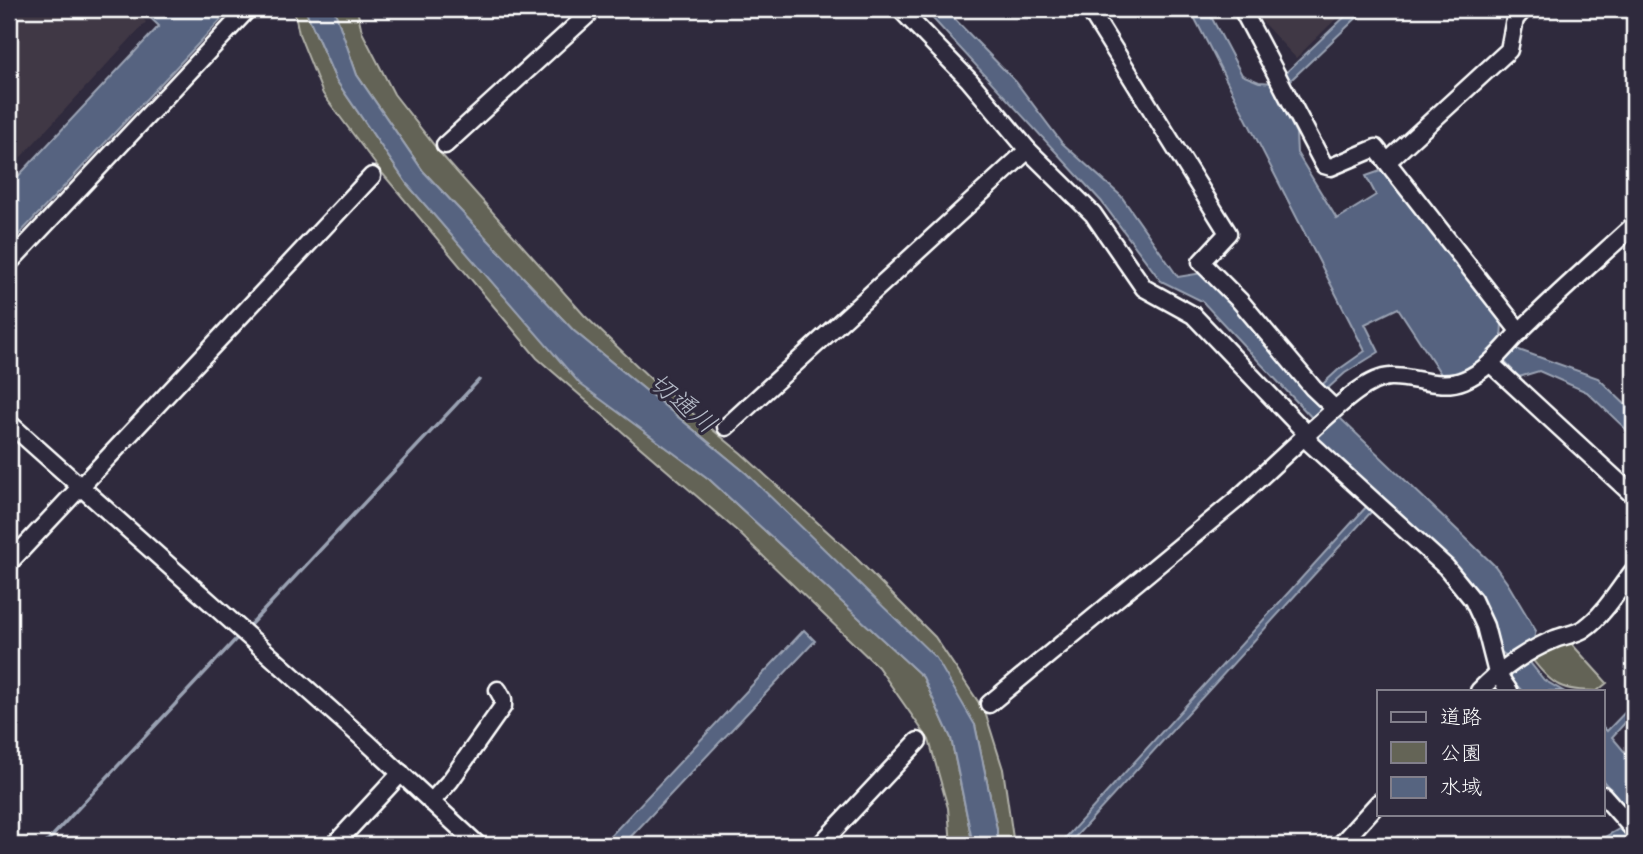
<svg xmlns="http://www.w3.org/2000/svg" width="1643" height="854" font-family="Mynerve,'Klee One',sans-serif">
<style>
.built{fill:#413845}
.green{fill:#646456;stroke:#b2b2aa;stroke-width:2}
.water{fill:#566480;stroke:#9aa2b3;stroke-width:2}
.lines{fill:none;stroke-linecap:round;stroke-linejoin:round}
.stream{stroke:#9aa2b3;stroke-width:3.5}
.minor-casing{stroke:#fff;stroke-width:21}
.minor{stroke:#2f2a3d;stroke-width:16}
.labels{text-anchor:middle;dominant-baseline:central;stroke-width:6;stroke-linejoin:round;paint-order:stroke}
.water-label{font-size:26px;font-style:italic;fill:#b3b9c6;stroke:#2f2a3d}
</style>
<rect width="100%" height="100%" fill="#2f2a3d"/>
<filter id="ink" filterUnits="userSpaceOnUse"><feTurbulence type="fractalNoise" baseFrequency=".0143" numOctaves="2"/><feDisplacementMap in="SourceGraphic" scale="14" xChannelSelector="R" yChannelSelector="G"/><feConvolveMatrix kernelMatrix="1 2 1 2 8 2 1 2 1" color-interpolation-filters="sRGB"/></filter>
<g filter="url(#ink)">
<g class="built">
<path d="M9 9H132L146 22 9 170Z"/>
<path d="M1250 9H1338L1342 13 1296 58Z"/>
</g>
<g class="green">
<path d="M294 9H305L336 80 407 184 580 383 709 479 923 677 951 738 973 845H951L948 808 929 740 878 667 737 531 537 358 382 173 323 94 299 34Z"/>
<path d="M334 9H357L362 32 394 94 441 154 584 315 652 380 741 453 850 552 935 637 985 712 1003 769 1014 845H997V829L975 725 747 474 574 331 423 171 357 75Z"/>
<path d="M1570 642 1607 683 1597 691C1563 691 1553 687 1532 659Z"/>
</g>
<g class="water">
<path d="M141 9H231L9 245V186L159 26Z"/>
<path d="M305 9H334L357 75 423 171 574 331 747 474 936 658 975 725 997 829V845H973L951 738 923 677 709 479 580 384 407 184 336 80Z"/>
<path d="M924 9H945L1016 82 1062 143 1121 196 1178 277 1202 273 1312 394 1338 370 1365 351 1190 9H1207L1242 75 1259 82 1275 83 1353 9H1366L1276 94 1296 133 1297 153 1337 219 1376 195 1366 176 1386 169 1492 303 1502 323 1501 341 1510 350H1519L1598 378 1634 413V437L1587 392 1539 371 1519 377 1503 360 1477 364 1455 373 1441 374 1398 308 1365 324 1379 352 1345 373 1317 398 1322 410 1331 420 1340 418 1495 566 1508 584 1536 631 1528 660 1544 680 1563 691H1522L1510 678 1514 668 1509 657 1501 652 1493 621 1479 596 1453 564 1318 439 1322 430 1313 419 1202 301 1161 281 1101 201Z"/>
<path d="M1367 506 1372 511 1068 845H1059Z"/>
<path d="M804 630 815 641 623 845H602Z"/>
<path d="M1634 703V713L1612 737 1634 763V833L1624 845H1591L1619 829H1623L1634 816 1603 781V727L1607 731Z"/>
</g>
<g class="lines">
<g class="stream">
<path d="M249 626 479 380"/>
<path d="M44 845 237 638"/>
</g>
<g class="minor-casing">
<g id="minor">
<path d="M900 9 969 80 1028 150 1093 214 1144 288 1193 315 1307 434C1327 418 1363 378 1390 377 1414 376 1440 390 1464 380 1488 370 1503 349 1520 331 1557 294 1596 260 1634 225"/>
<path d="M1089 9 1228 233 1201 262 1240 301 1313 388 1335 409"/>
<path d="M1242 9 1324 165 1331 167 1376 148 1520 332"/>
<path d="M445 145 594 9"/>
<path d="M1387 162 1509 50 1515 19 1524 9"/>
<path d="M9 263 248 9"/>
<path d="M1490 363 1634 496"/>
<path d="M9 423 368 743 478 845"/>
<path d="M726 427 1028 150"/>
<path d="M9 563 372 176"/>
<path d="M1479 691C1499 670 1528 650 1555 639 1565 635 1577 634 1585 628 1605 614 1619 588 1634 570"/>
<path d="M989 704 1235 501 1307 434 1310 443 1446 567 1473 600 1485 626 1497 673 1509 691"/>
<path d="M1603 795 1634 830"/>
<path d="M431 802 450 781 503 706V699L498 690"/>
<path d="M334 845 401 773"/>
<path d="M820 845 918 741"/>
<path d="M1340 845 1379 802"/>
</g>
</g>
<use href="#minor" class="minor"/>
</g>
</g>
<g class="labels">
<g class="water-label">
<text transform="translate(682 404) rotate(40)">切通川</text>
</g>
</g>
<rect width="1643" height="854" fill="none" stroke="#2f2a3d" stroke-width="35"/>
<rect x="18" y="18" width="1608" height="819" fill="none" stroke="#fff" stroke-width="2.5" filter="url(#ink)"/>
<rect x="1377" y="690" width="228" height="126" fill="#2f2a3d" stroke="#827f8b" stroke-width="2"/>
<rect x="1391" y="712" width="35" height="10" fill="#2f2a3d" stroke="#827f8b" stroke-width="2"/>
<text x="1440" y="724" font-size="21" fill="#ffffff">道路</text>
<rect x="1391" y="742" width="35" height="21" fill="#646456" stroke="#827f8b" stroke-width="2"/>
<text x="1440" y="760" font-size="21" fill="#ffffff">公園</text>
<rect x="1391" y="777" width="35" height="21" fill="#566480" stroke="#827f8b" stroke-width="2"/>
<text x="1440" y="794" font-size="21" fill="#ffffff">水域</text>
</svg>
